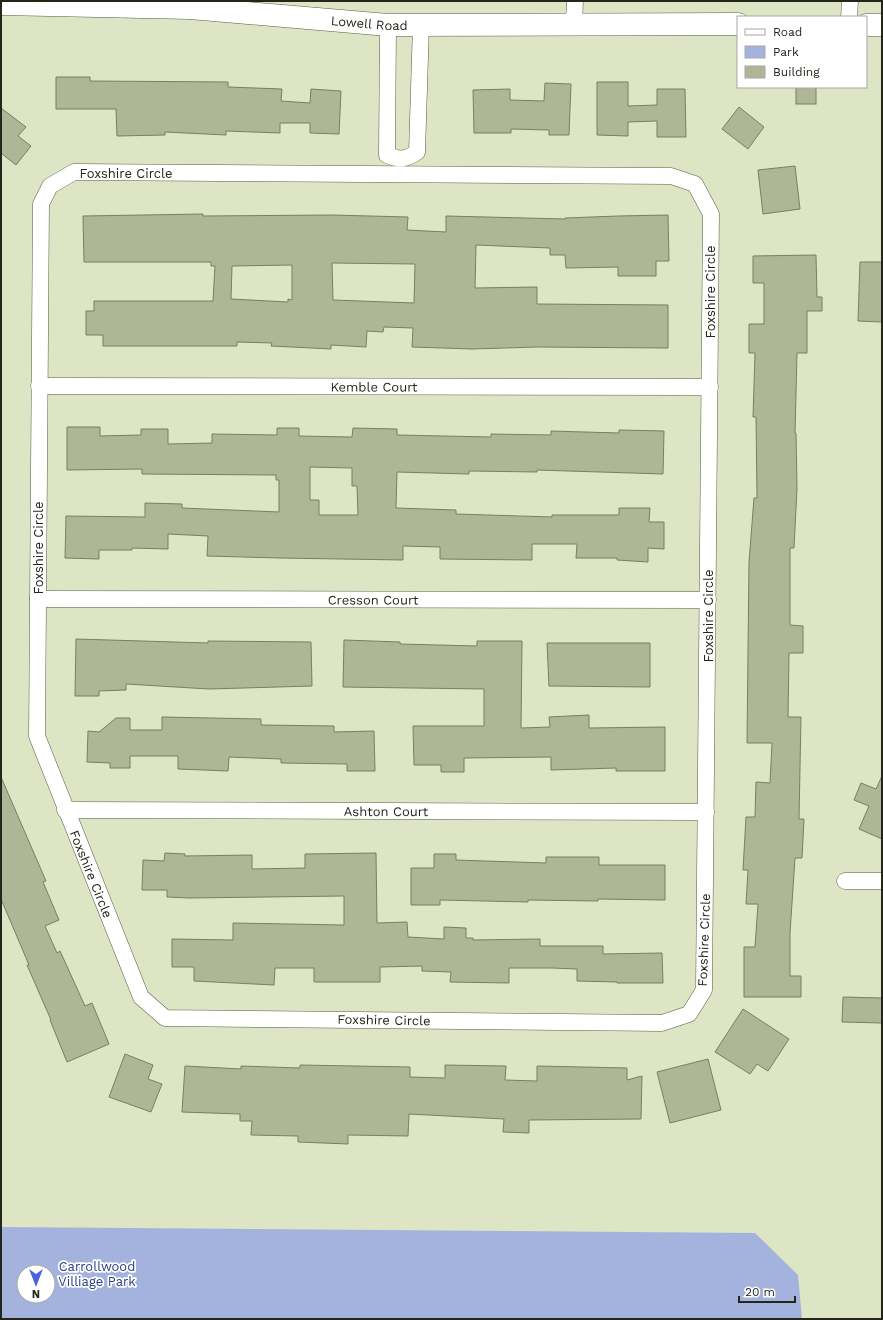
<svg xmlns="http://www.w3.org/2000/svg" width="883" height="1320" font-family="'Work Sans',sans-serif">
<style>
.green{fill:#a4b3dd;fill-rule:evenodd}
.building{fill:#afb697;stroke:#787f62;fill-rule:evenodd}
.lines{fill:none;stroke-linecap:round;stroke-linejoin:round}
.street-casing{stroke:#575d42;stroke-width:17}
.secondary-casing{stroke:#575d42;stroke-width:23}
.street{stroke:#fff;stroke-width:16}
.secondary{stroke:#fff;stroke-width:22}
.labels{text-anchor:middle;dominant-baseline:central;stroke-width:3.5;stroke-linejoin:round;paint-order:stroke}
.street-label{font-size:13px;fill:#24261a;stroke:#fff}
.park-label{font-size:13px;fill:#2e408a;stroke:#fff}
</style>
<rect width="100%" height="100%" fill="#dde5c5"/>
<path class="green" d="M1 1227 755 1233 798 1275 802 1319H1ZM24 1272H48V1296H24Z"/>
<g class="building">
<path d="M56 77H90V81L228 82V87L282 89 281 101 310 103 311 89 341 91 339 134 310 133V123H280V133L226 131V135L165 132V135L117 136 116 109H56Z"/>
<path d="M597 82H628V106L657 105V89H685L686 137H657V121L628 122V136L597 135Z"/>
<path d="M545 83 571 84 569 135H549V130L511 129V133H474L473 90 510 89V100L544 101Z"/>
<rect x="796" y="87" width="20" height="17"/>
<path d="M739 107 764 127 748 149 722 129Z"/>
<path d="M1 108 26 127 18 136 31 146 16 165 1 153Z"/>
<path d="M795 166 800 209 763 214 758 170Z"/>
<path d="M203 214V216L332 215 408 217 407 230 446 232V216L565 219V218L618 216 668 215 669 261H656V276H618V267L566 268 565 255H550V248L476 245 475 288 537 287V304L668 305V348L537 347 472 349 412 347 413 328 384 327 383 332 367 331 366 347 331 345V349L271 346 272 343 237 342V346H103V335H86V311H94V301H213L215 266H211V262H84L83 216ZM332 263 415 264 414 303 333 300ZM292 265V300L288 299V302L231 299 232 266Z"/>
<path d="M816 255 817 297H822V311H807V353H797L795 433H796L797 488 794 548H790V625L803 626V653H789L788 717H801L799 819H804L802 858H795L790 933V976H801V997H744V947H755L758 904H746L748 870H743L746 817H755L756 782 770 783 772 743H747L749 562 754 498H757L756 417H753L755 353H749V324H764V283H753V256Z"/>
<path d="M860 262H882V322L858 321Z"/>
<path d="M67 427H100V436L141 435V429H168V444L212 443V434L277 435V428H299V436L352 437 353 428 397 429V435L491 437V434L551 435V431L619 433V430L664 431 663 474 537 470V472L469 471V474L397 472 396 508 456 510V514L552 517V515H619V508H650L649 522H664V549L648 548V562L617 560V558H576L577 544H532V560L440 559V547L403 546V560L279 558 207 556 208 536 168 534V549L132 548V550H99V559L65 558 66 516 145 517V503L182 504V508L279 512V480H276V475L142 474V469L67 470ZM310 467 352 468V486H357L358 515H319V500H310Z"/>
<path d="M76 639 208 643V641L311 642 312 686 209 689 126 684V690L99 691V696H75Z"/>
<path d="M344 640 400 642V644L477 646V641H522L521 728 550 727 549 717 589 715V728L665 727V771H616V768L551 770V757L464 758V772H441V765H414L413 726H484V689L343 687Z"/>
<path d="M547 643H650V687L549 686Z"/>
<path d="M162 717 261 719V725L334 726V732L374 731 375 771H347V764L281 763V759L229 757 228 771 178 769V756H130V768H110V763L87 762 88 731 99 732 116 718H130V730H162Z"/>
<path d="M882 776V839L859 829 869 806 854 800 861 783 876 789Z"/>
<path d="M1 777 46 881 43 882 59 920 45 926 57 953 60 951 85 1006 92 1003 109 1044 67 1062 50 1020H51L27 965H29L1 899Z"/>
<path d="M165 853 185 854V856L252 855V869L305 868V854L376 853 377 923 407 922 408 937 444 939V927L466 928V938H473V940L540 939V946H603V954L662 953 663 983H617V982L577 981V969L552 968H509V983L450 982 451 972 422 971V966L380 967V982H314V968H275L274 985 194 981V967H172V939L233 940V923L344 925V896L189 898 167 897V890H142L143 860 164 861Z"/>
<path d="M434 854H456V860L546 863V857H599V865H665V900L598 899V901L528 900V902L440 900V905H411V868H434Z"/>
<path d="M843 997 882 998V1023L842 1022Z"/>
<path d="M743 1009 789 1039 768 1071 757 1064 750 1074 715 1052Z"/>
<path d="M125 1054 153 1065 148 1079 162 1084 151 1112 109 1097Z"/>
<path d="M708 1059 721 1110 670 1123 657 1072Z"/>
<path d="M300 1065 410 1067V1077L445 1078V1065L506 1066 505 1080 537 1081V1066L627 1068V1080L642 1076 641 1119 529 1120V1133L503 1132 504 1119 409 1114 408 1136 348 1135V1144L298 1142V1136L251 1135 252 1121H240V1114L182 1112 185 1066 241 1069V1066L300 1068Z"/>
</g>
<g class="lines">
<g class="street-casing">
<g id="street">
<path d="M849 17 850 1"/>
<path d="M574 23 575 1"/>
<path d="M388 25 387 155C399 160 406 160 417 152L421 25"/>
<path d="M74 172 671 176 695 184 711 214 704 990 689 1014 662 1023 165 1018 141 997 37 736 41 204 50 186Z"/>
<path id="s1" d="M39 386 710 387"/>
<path id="s2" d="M38 599 708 600"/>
<path id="s3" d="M65 810 706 812"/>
<path d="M845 881H882"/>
</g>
</g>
<g class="secondary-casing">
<g id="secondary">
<path id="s4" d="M1 4 190 8 388 25 738 24"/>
<path d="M866 25H882"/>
</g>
</g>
<use href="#street" class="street"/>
<use href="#secondary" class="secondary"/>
</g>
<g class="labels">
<g class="street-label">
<text stroke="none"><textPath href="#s4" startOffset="369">Lowell Road</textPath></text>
<text x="126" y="173">Foxshire Circle</text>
<text transform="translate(710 292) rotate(-90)">Foxshire Circle</text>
<text stroke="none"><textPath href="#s1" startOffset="335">Kemble Court</textPath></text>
<text transform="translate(38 548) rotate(-90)">Foxshire Circle</text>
<text stroke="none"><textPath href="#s2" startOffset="335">Cresson Court</textPath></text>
<text transform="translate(708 616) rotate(-90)">Foxshire Circle</text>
<text stroke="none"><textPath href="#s3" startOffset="321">Ashton Court</textPath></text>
<text transform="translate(91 874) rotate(68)">Foxshire Circle</text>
<text transform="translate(704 940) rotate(-88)">Foxshire Circle</text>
<text transform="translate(384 1020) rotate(1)">Foxshire Circle</text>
</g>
<g class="park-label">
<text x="97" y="1266">Carrollwood<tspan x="97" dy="15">Villiage Park</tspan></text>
</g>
</g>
<rect width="883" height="1320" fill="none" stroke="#24261a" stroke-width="4"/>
<rect x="737" y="16" width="130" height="72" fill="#ffffff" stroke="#a7a8a3"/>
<rect x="745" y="29" width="20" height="6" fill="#ffffff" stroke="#a7a8a3"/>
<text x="773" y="36" font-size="12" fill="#24261a">Road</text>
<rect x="745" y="46" width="20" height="12" fill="#a4b3dd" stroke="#a7a8a3"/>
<text x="773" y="56" font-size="12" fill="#24261a">Park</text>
<rect x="745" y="66" width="20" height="12" fill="#afb697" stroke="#a7a8a3"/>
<text x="773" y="76" font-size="12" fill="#24261a">Building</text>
<g transform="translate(36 1284) rotate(180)"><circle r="19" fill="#ffffff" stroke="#a7a8a3"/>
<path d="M0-3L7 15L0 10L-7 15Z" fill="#4b65d9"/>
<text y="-6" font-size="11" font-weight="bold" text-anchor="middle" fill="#24261a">N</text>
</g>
<path d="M739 1296v6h56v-6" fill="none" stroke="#24261a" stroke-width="2"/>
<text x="745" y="1296" font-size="12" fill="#24261a" stroke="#ffffff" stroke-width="3" paint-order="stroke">20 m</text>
</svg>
